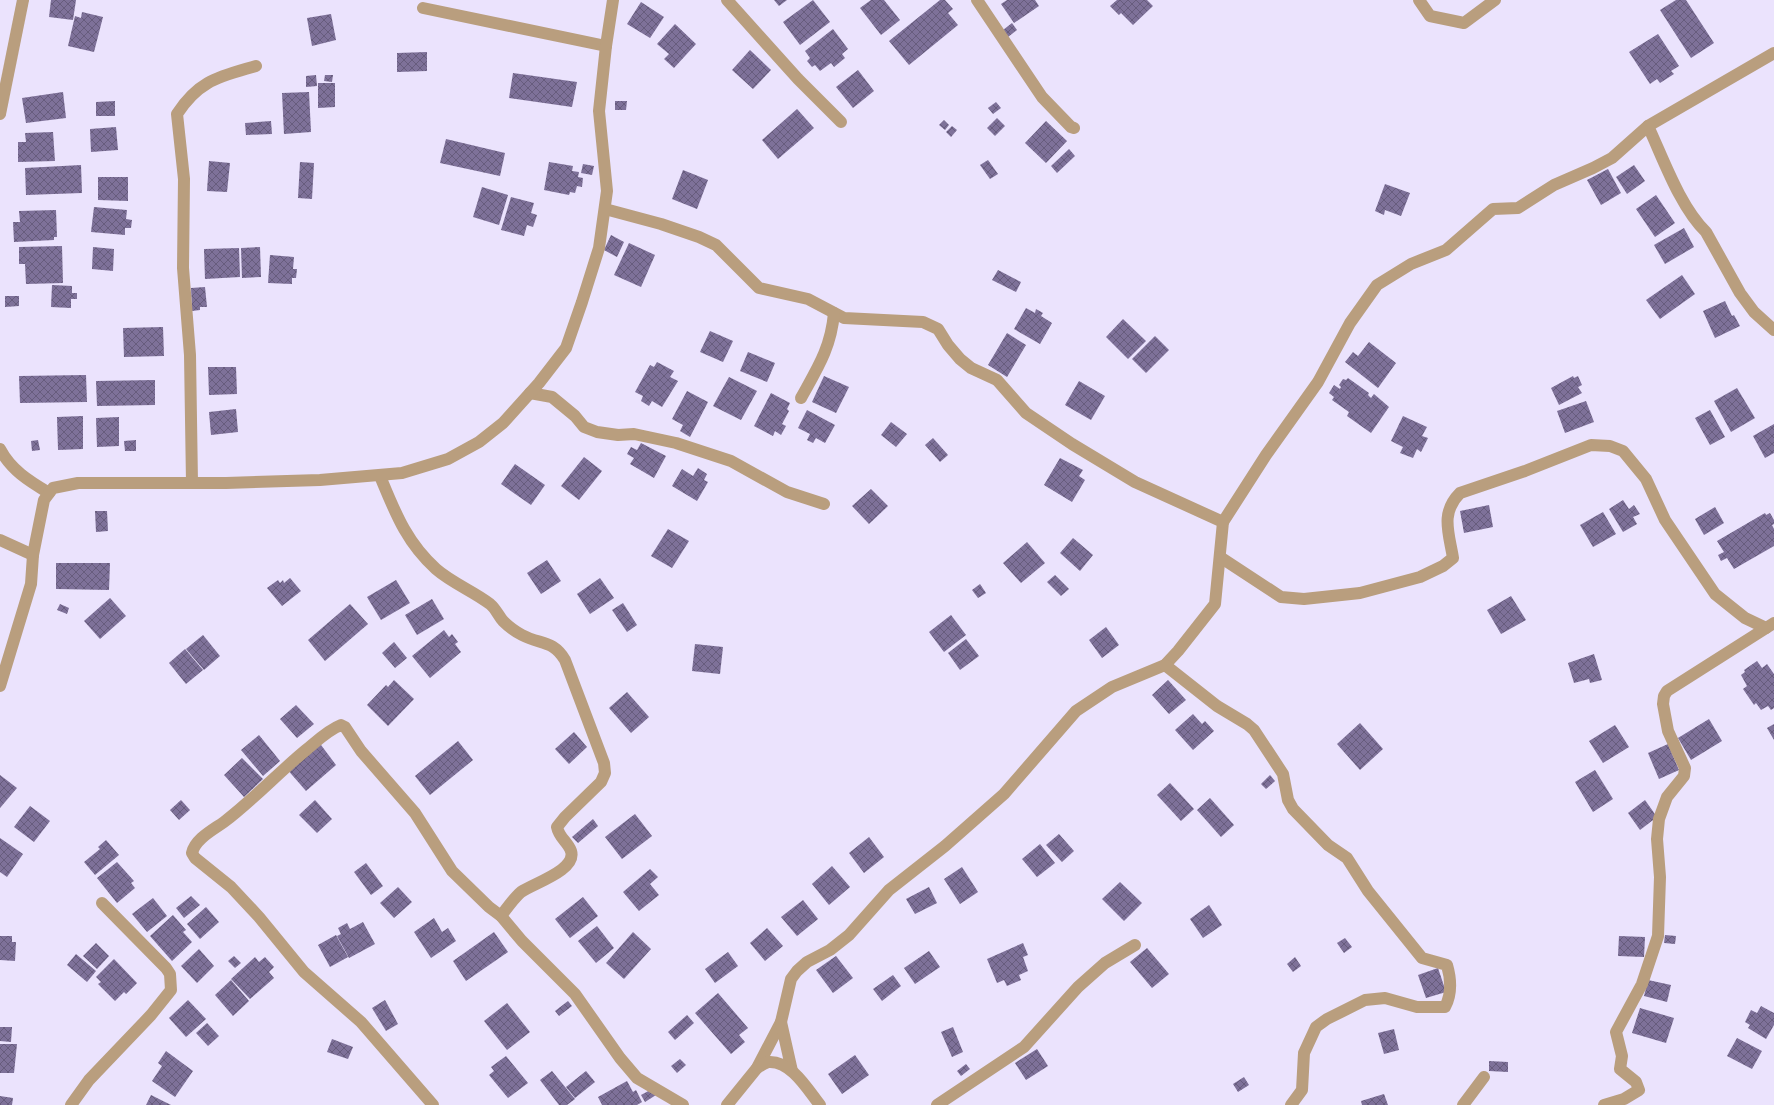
<svg xmlns="http://www.w3.org/2000/svg" width="1774" height="1105" font-family="'DM Sans',sans-serif">
<style>
.building{fill:url(#building-cross-hatch)}
.lines{fill:none;stroke-linecap:round;stroke-linejoin:round}
.minor{stroke:#b99e7e;stroke-width:12}
</style>
<defs>
<pattern id="building-cross-hatch" width="8" height="8" patternUnits="userSpaceOnUse"><rect width="8" height="8" fill="#7e7199"/><path d="M0 0l8 8M0 8l8-8" fill="none" stroke="#675c7d"/></pattern>
</defs>
<rect width="100%" height="100%" fill="#ebe3fd"/>
<g class="building">
<path d="M51 0H76L73 20 49 17Z"/>
<path d="M774 0H787L779 6Z"/>
<path d="M813 0 830 22 800 45 783 22Z"/>
<path d="M871 0H884L900 20 881 35 860 8Z"/>
<path d="M940 0H945L953 9 948 13 958 25 909 65 889 41Z"/>
<path d="M1007 0H1035L1039 6 1014 23 1001 4Z"/>
<path d="M1117 0H1147L1153 6 1133 25 1121 13 1119 15 1110 6Z"/>
<path d="M1676 0H1686L1714 43 1691 58 1660 10Z"/>
<path d="M641 2 664 17 650 38 627 24Z"/>
<path d="M82 12 103 17 94 52 68 46 75 16 81 18Z"/>
<path d="M331 14 336 40 312 46 307 18Z"/>
<path d="M1012 23 1017 30 1008 37 1003 30Z"/>
<path d="M675 24 696 44 674 68 664 59 669 54 657 44Z"/>
<path d="M833 29 848 49 842 54 845 58 834 67 831 63 820 71 815 65 812 67 807 61 810 58 805 51Z"/>
<path d="M1658 34 1679 66 1671 71 1674 74 1660 83 1657 79 1650 84 1629 52Z"/>
<path d="M750 50 771 70 753 89 732 70Z"/>
<path d="M427 52V71L397 72V53Z"/>
<path d="M858 70 874 91 853 108 836 87Z"/>
<path d="M513 73 577 82 572 107 509 98Z"/>
<path d="M316 75 317 86 306 87V76Z"/>
<path d="M325 75H333L332 82 324 81Z"/>
<path d="M318 83H335V107L318 108Z"/>
<path d="M63 92 66 118 26 123 22 98Z"/>
<path d="M309 92 311 132 284 134 282 93Z"/>
<path d="M115 101V116H96V102Z"/>
<path d="M615 101H627L626 110H615Z"/>
<path d="M996 102 1001 108 993 114 988 108Z"/>
<path d="M797 109 814 128 778 159 762 140Z"/>
<path d="M997 118 1005 126 995 136 987 128Z"/>
<path d="M944 120 949 125 945 130 939 125Z"/>
<path d="M271 121 272 134 246 135 245 123Z"/>
<path d="M1046 121 1067 141 1046 163 1025 143Z"/>
<path d="M952 126 957 130 951 137 946 132Z"/>
<path d="M116 127 118 150 91 152 90 129Z"/>
<path d="M53 132 55 161 18 162V142H26L25 133Z"/>
<path d="M446 139 505 153 500 176 440 163Z"/>
<path d="M1069 149 1075 156 1057 173 1051 166Z"/>
<path d="M988 160 998 174 990 179 980 165Z"/>
<path d="M209 161 230 163 227 192 207 191Z"/>
<path d="M300 162 314 163 312 199 298 198Z"/>
<path d="M549 162 573 166 572 171 579 172 578 177 583 178 582 187 577 186 575 193 570 192 569 195 544 190Z"/>
<path d="M583 164 594 166 592 175 581 173Z"/>
<path d="M81 165 82 193 26 195 25 168Z"/>
<path d="M1634 165 1645 181 1627 194 1616 177Z"/>
<path d="M1608 169 1621 193 1601 205 1587 180Z"/>
<path d="M683 170 708 180 697 209 672 199Z"/>
<path d="M98 177H128V201L98 200Z"/>
<path d="M1385 184 1410 193 1401 216 1385 210 1384 215 1375 211Z"/>
<path d="M482 187 508 195 499 225 473 217Z"/>
<path d="M1656 195 1675 223 1655 237 1636 209Z"/>
<path d="M511 197 534 203 531 213 537 215 533 227 527 225 524 236 501 230Z"/>
<path d="M94 207 127 210 126 219 132 220 131 228H125V235L91 232Z"/>
<path d="M56 210 57 237H54V240L14 242 13 222H20L19 211Z"/>
<path d="M1684 228 1694 247 1665 264 1654 245Z"/>
<path d="M611 235 624 242 617 257 604 250Z"/>
<path d="M629 243 655 255 641 287 614 275Z"/>
<path d="M62 246 63 283 26 284 25 264H19V247Z"/>
<path d="M93 247 114 249 113 271 92 269Z"/>
<path d="M260 247 261 277 242 278 241 248Z"/>
<path d="M239 248 240 277 205 279 204 249Z"/>
<path d="M270 255 294 257 293 269H297L296 278H292V284L268 283Z"/>
<path d="M998 270 1021 282 1016 292 992 280Z"/>
<path d="M1682 275 1695 294 1660 319 1646 300Z"/>
<path d="M52 285 72 286V293H77V299H71V308L51 307Z"/>
<path d="M205 287 207 307H200V310L192 311 191 288Z"/>
<path d="M5 296H19V306L5 307Z"/>
<path d="M1725 301 1732 316 1734 315 1740 326 1715 338 1703 311Z"/>
<path d="M1026 308 1035 313 1036 309 1043 313 1041 316 1052 323 1040 344 1014 329Z"/>
<path d="M1123 319 1146 341 1128 359 1106 337Z"/>
<path d="M163 327 164 356 124 357 123 328Z"/>
<path d="M710 331 733 341 723 362 700 352Z"/>
<path d="M1007 333 1026 345 1007 377 988 365Z"/>
<path d="M1155 336 1169 350 1146 373 1132 359Z"/>
<path d="M1369 342 1396 363 1378 388 1345 362 1353 352 1358 356Z"/>
<path d="M748 352 775 363 767 382 740 371Z"/>
<path d="M657 362 674 371 670 377 678 381 662 407 652 401 649 406 641 401 643 396 635 392 650 365 654 367Z"/>
<path d="M208 367H236L237 394 209 395Z"/>
<path d="M86 375 87 402 20 403 19 376Z"/>
<path d="M824 376 849 387 836 413 812 402Z"/>
<path d="M1573 376 1574 378 1578 376 1582 385 1578 387 1582 393 1559 405 1551 388Z"/>
<path d="M729 377 757 391 741 420 713 406Z"/>
<path d="M1348 378 1369 393 1368 395 1371 398 1374 394 1389 407 1371 433 1347 416 1349 412 1332 400 1334 397 1329 393 1334 385 1340 389 1341 387 1339 385 1343 379 1346 380Z"/>
<path d="M155 380V405L97 406 96 381Z"/>
<path d="M1079 381 1105 396 1091 420 1065 405Z"/>
<path d="M1737 388 1755 418 1731 432 1714 401Z"/>
<path d="M687 391 708 402 690 437 680 431 683 425 672 419Z"/>
<path d="M771 393 790 403 787 409 789 411 782 424 786 426 781 435 775 431 773 436 754 426Z"/>
<path d="M1586 401 1594 422 1565 433 1557 411Z"/>
<path d="M236 409 238 432 211 435 209 412Z"/>
<path d="M807 410 835 425 825 443 816 438 813 443 807 440 810 434 798 428Z"/>
<path d="M1710 410 1725 437 1710 445 1695 418Z"/>
<path d="M83 416V449L58 450 57 417Z"/>
<path d="M1403 416 1427 427 1422 436 1428 438 1421 452 1417 449 1413 458 1400 453 1403 447 1391 441Z"/>
<path d="M119 417V446L97 447 96 418Z"/>
<path d="M891 422 907 434 896 447 881 435Z"/>
<path d="M1774 424V453L1765 458 1753 436Z"/>
<path d="M933 438 948 455 940 462 925 445Z"/>
<path d="M38 440 40 450 32 451 31 441Z"/>
<path d="M136 440V451H125L124 441Z"/>
<path d="M641 443 666 456 654 478 630 464 634 458 627 454 631 447 637 450Z"/>
<path d="M584 457 602 471 579 500 561 486Z"/>
<path d="M1060 458 1083 470 1079 476 1085 480 1072 502 1044 485Z"/>
<path d="M515 464 545 485 531 505 501 484Z"/>
<path d="M698 468 707 474 704 480 708 482 697 501 672 486 682 469 693 476Z"/>
<path d="M871 489 888 506 869 524 852 506Z"/>
<path d="M1623 500 1629 509 1634 505 1640 514 1633 517 1637 524 1623 532 1609 509Z"/>
<path d="M1489 505 1493 527 1464 533 1460 511Z"/>
<path d="M1715 507 1724 523 1704 535 1695 519Z"/>
<path d="M95 511H107L108 531 96 532Z"/>
<path d="M1603 512 1616 534 1593 547 1580 525Z"/>
<path d="M1765 513 1766 515 1770 513 1774 520V524L1772 525 1774 529V546L1734 569 1727 558 1721 561 1718 555 1724 552 1717 541Z"/>
<path d="M668 529 689 541 672 568 651 556Z"/>
<path d="M1073 538 1093 555 1080 571 1060 553Z"/>
<path d="M1027 542 1045 563 1021 583 1003 563Z"/>
<path d="M547 560 561 581 541 594 527 573Z"/>
<path d="M56 563H110L109 590 56 589Z"/>
<path d="M1055 575 1069 589 1061 596 1047 582Z"/>
<path d="M290 578 301 591 282 606 267 588 278 580 280 583 283 580 284 583Z"/>
<path d="M600 578 614 598 590 614 577 594Z"/>
<path d="M396 580 410 603 381 620 367 597Z"/>
<path d="M980 584 986 593 978 598 972 590Z"/>
<path d="M1511 596 1526 620 1501 634 1487 610Z"/>
<path d="M110 598 126 616 100 639 84 621Z"/>
<path d="M432 599 444 619 417 635 405 615Z"/>
<path d="M623 603 637 625 627 632 612 610Z"/>
<path d="M60 604 69 608 67 614 57 610Z"/>
<path d="M350 604 368 624 325 661 308 640Z"/>
<path d="M951 615 966 635 944 652 929 632Z"/>
<path d="M1106 627 1119 645 1102 658 1089 640Z"/>
<path d="M444 630 449 637 452 634 458 642 455 644 461 652 430 678 412 656Z"/>
<path d="M203 635 220 656 204 670 186 649Z"/>
<path d="M966 639 979 656 960 670 948 653Z"/>
<path d="M394 642 407 658 395 668 382 653Z"/>
<path d="M695 644 723 647 720 674 692 671Z"/>
<path d="M185 649 203 670 186 684 169 663Z"/>
<path d="M1594 654 1602 680 1590 683 1589 679 1574 683 1568 663Z"/>
<path d="M1757 661 1762 668 1767 664 1774 674V708L1771 710 1768 706 1761 710 1756 703 1754 705 1743 689 1747 686 1741 675 1745 672 1744 670Z"/>
<path d="M394 680 414 699 388 726 367 705 386 685 388 687Z"/>
<path d="M1168 680 1186 700 1169 714 1152 695Z"/>
<path d="M627 692 649 717 631 733 609 708Z"/>
<path d="M296 705 314 724 297 738 280 719Z"/>
<path d="M1193 714 1202 724 1205 721 1214 731 1193 750 1175 730Z"/>
<path d="M1709 719 1722 741 1691 760 1678 738Z"/>
<path d="M1360 723 1383 749 1360 770 1337 744Z"/>
<path d="M1774 724V740L1767 728Z"/>
<path d="M1615 725 1629 747 1603 763 1589 741Z"/>
<path d="M574 732 587 747 569 764 555 749Z"/>
<path d="M259 735 280 761 263 776 241 750Z"/>
<path d="M318 741 336 765 306 791 286 768Z"/>
<path d="M458 741 473 760 430 795 415 776Z"/>
<path d="M1668 744 1679 770 1659 779 1648 753Z"/>
<path d="M242 758 263 779 244 797 224 775Z"/>
<path d="M1595 770 1613 799 1593 812 1575 782Z"/>
<path d="M0 775 17 788 0 808Z"/>
<path d="M1270 775 1275 781 1266 789 1261 784Z"/>
<path d="M1170 783 1194 809 1181 821 1157 795Z"/>
<path d="M1210 798 1234 825 1221 837 1197 810Z"/>
<path d="M181 800 190 810 179 820 170 810Z"/>
<path d="M315 800 332 819 317 833 299 815Z"/>
<path d="M1645 800 1657 817 1640 830 1628 813Z"/>
<path d="M30 806 50 821 34 842 14 827Z"/>
<path d="M635 814 652 836 622 859 605 837Z"/>
<path d="M593 819 598 826 578 843 572 837Z"/>
<path d="M1059 834 1074 851 1062 862 1046 845Z"/>
<path d="M869 837 884 857 864 873 849 853Z"/>
<path d="M0 838 23 854 7 877 0 872Z"/>
<path d="M106 840 119 855 95 875 84 862 100 849 98 847Z"/>
<path d="M1040 844 1055 863 1037 877 1022 859Z"/>
<path d="M117 862 134 881 131 883 135 888 117 903 97 878Z"/>
<path d="M366 863 383 886 371 895 354 872Z"/>
<path d="M832 866 850 887 829 905 812 884Z"/>
<path d="M962 867 978 892 960 904 944 879Z"/>
<path d="M650 869 658 877 650 884 659 895 639 911 623 892Z"/>
<path d="M1120 882 1142 903 1124 921 1102 899Z"/>
<path d="M398 887 412 902 394 918 380 903Z"/>
<path d="M929 887 937 903 915 914 906 899Z"/>
<path d="M191 896 200 905 184 918 176 908Z"/>
<path d="M583 897 598 916 570 938 555 919Z"/>
<path d="M153 898 167 916 147 932 132 914Z"/>
<path d="M803 900 818 919 797 936 781 917Z"/>
<path d="M1209 905 1222 925 1203 938 1190 919Z"/>
<path d="M206 907 219 922 200 939 187 924Z"/>
<path d="M173 915 186 930 183 932 192 942 172 961 150 936Z"/>
<path d="M434 918 442 932 448 928 456 941 431 958 414 932Z"/>
<path d="M363 922 375 944 349 958 337 936 341 934 338 928 347 923 350 929Z"/>
<path d="M597 926 614 948 596 963 578 941Z"/>
<path d="M767 928 783 946 765 961 750 943Z"/>
<path d="M494 932 508 952 466 981 453 961Z"/>
<path d="M633 932 651 949 624 979 606 963Z"/>
<path d="M336 935 348 957 330 967 318 945Z"/>
<path d="M1665 935 1676 936 1675 944 1664 943Z"/>
<path d="M0 936H12V942H16L15 961 0 960Z"/>
<path d="M1619 936 1645 937 1644 957 1618 956Z"/>
<path d="M1345 938 1352 947 1344 953 1337 943Z"/>
<path d="M96 943 109 956 97 969 83 956Z"/>
<path d="M1023 943 1028 955 1023 957 1028 971 1019 975 1021 980 1007 986 1004 980 997 983 987 959Z"/>
<path d="M1147 948 1169 974 1152 988 1130 962Z"/>
<path d="M199 949 214 966 197 983 181 966Z"/>
<path d="M929 951 940 967 915 984 904 968Z"/>
<path d="M728 952 738 966 715 983 705 969Z"/>
<path d="M76 954 96 971 87 982 67 965Z"/>
<path d="M234 956 241 963 235 968 228 961Z"/>
<path d="M836 956 853 978 833 993 816 970Z"/>
<path d="M255 957 259 962 265 957 274 967 269 972 274 978 250 999 231 979Z"/>
<path d="M1295 957 1301 966 1293 972 1287 964Z"/>
<path d="M114 959 137 983 126 994 124 992 115 1001 98 984 101 982 96 977Z"/>
<path d="M1438 968 1446 992 1426 998 1418 975Z"/>
<path d="M893 975 901 986 882 1001 873 989Z"/>
<path d="M231 980 249 1001 233 1016 215 995Z"/>
<path d="M1648 980 1671 985 1667 1002 1644 996Z"/>
<path d="M718 993 748 1028 739 1035 745 1042 731 1054 695 1013Z"/>
<path d="M188 1000 206 1019 186 1037 169 1018Z"/>
<path d="M385 1000 398 1024 386 1031 372 1008Z"/>
<path d="M568 1001 572 1006 559 1016 555 1011Z"/>
<path d="M507 1003 530 1032 507 1050 484 1021Z"/>
<path d="M1761 1006 1774 1013V1025L1766 1039 1748 1028 1750 1025 1745 1022 1751 1010 1757 1013Z"/>
<path d="M1640 1008 1674 1018 1666 1043 1632 1033Z"/>
<path d="M687 1015 694 1023 675 1040 668 1032Z"/>
<path d="M207 1023 219 1036 208 1046 196 1033Z"/>
<path d="M0 1027H12L11 1042 0 1041Z"/>
<path d="M953 1027 963 1052 952 1057 941 1032Z"/>
<path d="M1394 1029 1399 1050 1384 1054 1378 1033Z"/>
<path d="M1737 1038 1762 1051 1752 1069 1727 1056Z"/>
<path d="M332 1039 353 1047 348 1059 327 1052Z"/>
<path d="M0 1044H17L14 1073H0Z"/>
<path d="M1037 1049 1048 1066 1026 1080 1015 1063Z"/>
<path d="M166 1051 193 1071 175 1097 152 1081 162 1066 158 1063Z"/>
<path d="M855 1055 869 1075 842 1094 828 1074Z"/>
<path d="M506 1056 528 1083 508 1098 489 1075 494 1071 491 1067Z"/>
<path d="M680 1059 686 1065 677 1073 671 1066Z"/>
<path d="M1489 1061 1508 1062V1072L1489 1071Z"/>
<path d="M966 1064 970 1069 961 1076 957 1071Z"/>
<path d="M552 1071 575 1099 567 1105H559L540 1080Z"/>
<path d="M586 1071 595 1082 575 1098 566 1087Z"/>
<path d="M1244 1077 1249 1085 1238 1092 1233 1084Z"/>
<path d="M627 1081 633 1092 636 1090 642 1102 637 1105H602L598 1097Z"/>
<path d="M652 1089 656 1095 645 1102 641 1095Z"/>
<path d="M1384 1094 1388 1105H1362L1361 1101Z"/>
<path d="M151 1095 171 1105H146Z"/>
<path d="M0 1096 13 1098 12 1105H0Z"/>
</g>
<g class="lines">
<g class="minor">
<path d="M727 0 798 79 841 122"/>
<path d="M977 0 1042 97 1071 127 1074 128"/>
<path d="M1419 0 1430 16 1464 23 1495 0"/>
<path d="M423 8 606 46"/>
<path d="M0 114 23 0"/>
<path d="M1648 126C1663 158 1680 207 1706 232L1740 293 1754 312 1774 330"/>
<path d="M605 209 661 224 699 237 716 245 759 288 808 299 844 318 923 322 938 329 948 345 960 359 971 368 997 380 1026 413 1072 444 1135 482 1223 522 1215 604 1178 651 1165 665 1112 687 1076 711 1004 794 945 846 889 890 849 935 830 950 807 962 797 971 791 979 781 1022 757 1068 727 1105"/>
<path d="M530 393 552 397 575 416 584 427 597 432 618 435 634 434 676 443 731 461 787 492 824 504"/>
<path d="M801 398C817 369 831 348 834 313"/>
<path d="M0 449C11 470 29 481 49 493"/>
<path d="M380 476C395 512 406 542 436 569 452 583 473 591 490 604 496 609 498 615 503 621 507 625 516 632 522 635 541 645 553 640 565 660L604 763 605 773 601 782 565 817 557 827C559 838 568 842 571 851 577 870 534 883 521 892 514 898 507 908 501 916"/>
<path d="M192 483 190 355 183 268 184 179 177 114C199 80 219 77 256 66"/>
<path d="M1223 522 1266 455 1318 382 1350 323 1377 285 1411 264 1446 250 1493 209 1518 208 1554 185 1593 168 1612 158 1648 126 1774 53"/>
<path d="M0 540 33 555"/>
<path d="M1220 557 1281 597 1304 599 1360 593 1420 577 1443 566 1453 558C1449 533 1440 513 1460 493L1525 471 1591 445 1610 446 1623 451 1646 479 1665 520 1715 594 1745 618 1766 628"/>
<path d="M1165 665 1217 706 1247 724 1254 730 1283 774 1288 800 1293 809 1328 845 1347 858 1368 891 1422 958 1447 965C1451 979 1452 994 1445 1007H1417L1385 998 1365 1000 1327 1019 1316 1027 1304 1053 1302 1090 1291 1105"/>
<path d="M0 686 31 584 33 555 44 500 53 488 78 483H226L320 480 402 473 448 459 479 442 503 423 539 383 566 348 582 302 599 248 607 191 599 111 606 46 613 0"/>
<path d="M781 1022 792 1071"/>
<path d="M757 1068C760 1066 765 1063 768 1062 791 1060 808 1090 820 1105"/>
<path d="M71 1105 89 1080 151 1015 171 990 170 974 166 968 102 903"/>
<path d="M433 1105 361 1022 304 972 259 917 231 887 195 858 192 853C195 839 213 830 224 822 253 800 278 773 306 750 317 741 328 730 341 725L345 727 361 751 415 813 452 871 489 907 501 916 522 941 575 994 620 1058 637 1078 683 1105"/>
<path d="M937 1105 1024 1047 1078 987 1105 963 1135 945"/>
<path d="M1463 1105 1484 1077"/>
<path d="M1604 1105 1624 1099 1639 1090 1636 1082 1620 1069 1622 1056 1616 1032 1642 984 1658 936 1660 877 1657 839 1659 819 1667 797 1684 776 1685 768 1668 731 1663 704 1664 696 1667 691 1774 623"/>
</g>
</g>
</svg>
